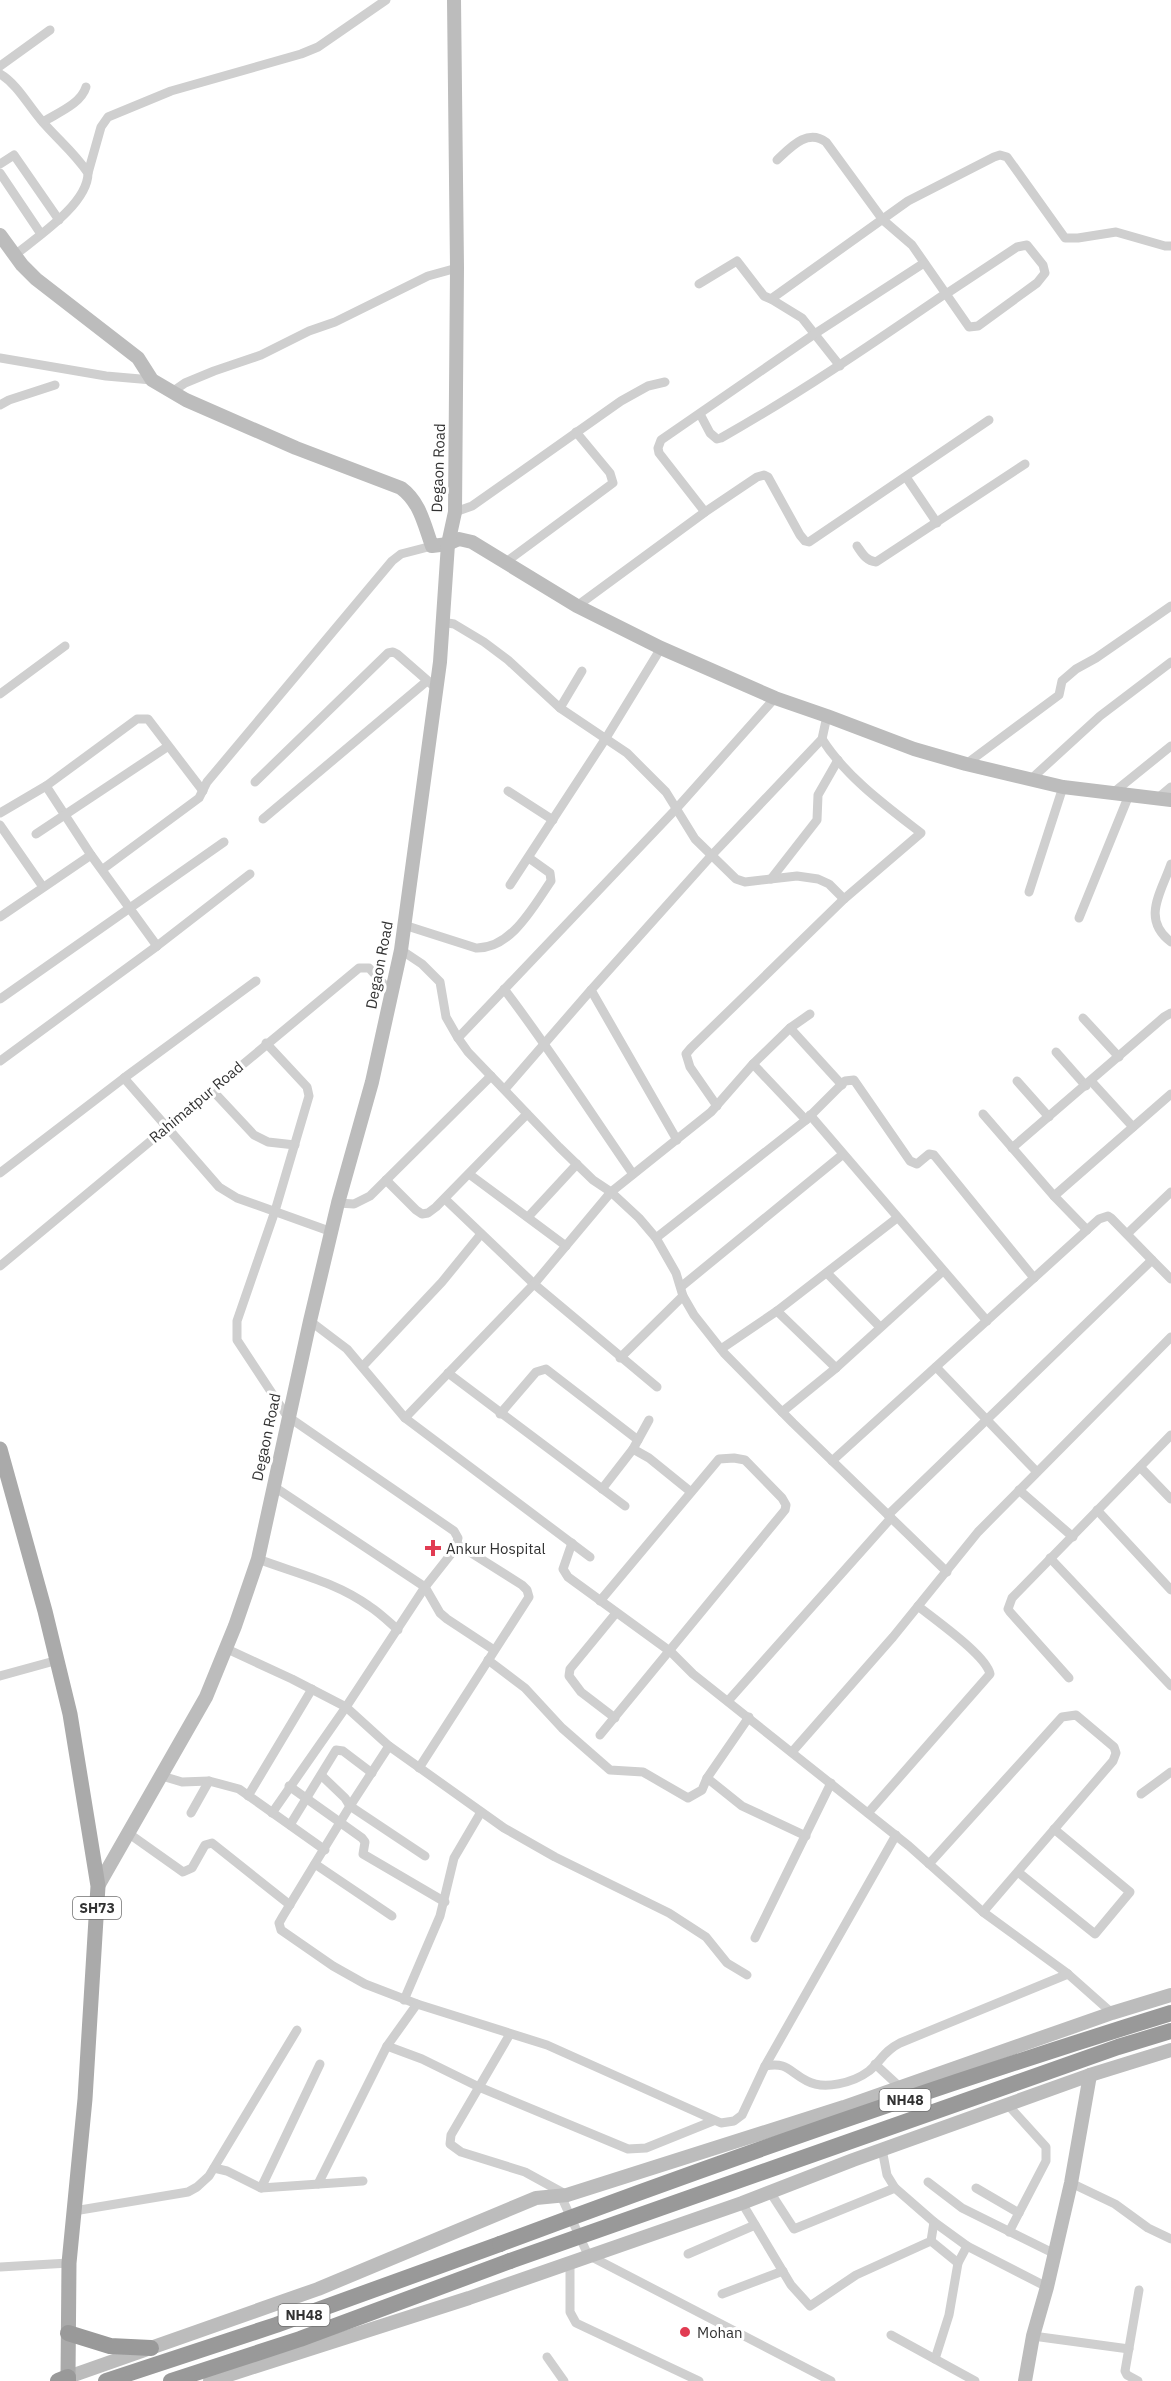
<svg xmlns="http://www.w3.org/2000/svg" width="1171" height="2381" font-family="'IBM Plex Sans',sans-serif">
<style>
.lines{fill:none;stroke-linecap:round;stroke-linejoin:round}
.street{stroke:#cfcfcf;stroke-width:9}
.secondary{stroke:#bcbcbc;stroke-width:14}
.primary{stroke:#aaa;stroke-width:15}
.highway{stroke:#999;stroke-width:16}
.highway-bridge{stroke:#999;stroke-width:16}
.poi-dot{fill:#e13b52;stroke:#fff;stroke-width:2}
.labels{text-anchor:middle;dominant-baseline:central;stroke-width:6;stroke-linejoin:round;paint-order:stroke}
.shield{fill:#fff;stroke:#707070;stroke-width:1.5}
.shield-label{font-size:14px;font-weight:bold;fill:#323232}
.street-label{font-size:15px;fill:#323232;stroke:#fff}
.poi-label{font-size:15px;fill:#323232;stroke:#fff;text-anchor:start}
</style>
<rect width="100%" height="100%" fill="#fff"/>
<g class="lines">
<g class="street">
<path d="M0 66 50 30"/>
<path d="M0 74C17 84 28 105 41 120 57 139 74 152 88 173 88 204 37 237 15 255"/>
<path d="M43 122C57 113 81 104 86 87"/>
<path d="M0 164 14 155 59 220"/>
<path d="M0 173 41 234"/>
<path d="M88 173 101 127 108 117 171 91 301 54 318 47 386 0"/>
<path d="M699 284 737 261 764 296 771 299"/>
<path d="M0 358 106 376 152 380"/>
<path d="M840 366 802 318 771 299 908 201 994 157 1000 155 1007 157 1065 238H1078L1116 232 1165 246H1171"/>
<path d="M172 392 185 383 214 371 261 355 309 331 335 322 428 276 457 268"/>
<path d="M0 405 9 400 55 385"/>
<path d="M700 414 710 433 717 439 721 438C797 395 869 346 942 296L946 294 1011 251 1017 247 1027 245 1043 265 1045 273 1037 283 978 326 969 327 912 245 883 220 826 142C807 128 790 148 777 160"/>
<path d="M906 477 937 523"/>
<path d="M455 512 472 506 621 401 648 386 665 382"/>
<path d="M705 512 659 453 658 448 661 440 816 333 924 263"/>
<path d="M857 546C862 553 866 561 876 562L1025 464"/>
<path d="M506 562 613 483 610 473 576 432"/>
<path d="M577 606 705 512 757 477 764 475 768 477 800 535 805 541 809 542 989 420"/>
<path d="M442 622 454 624 484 642 508 660 560 708 627 753 666 792 695 839 736 879 745 882 797 876 818 879 829 884 844 899"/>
<path d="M0 694 65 646"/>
<path d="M560 708 582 671"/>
<path d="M966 764 1059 695 1062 681 1076 669 1096 658 1171 606"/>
<path d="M1030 780 1100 716 1171 662"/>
<path d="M255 782 388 653 393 652 397 654 436 688"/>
<path d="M46 786 137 719H148L203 791"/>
<path d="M508 791 553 820"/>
<path d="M1114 792 1171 746"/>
<path d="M1158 798 1171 787"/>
<path d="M0 813 46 786 91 855 157 946 250 874"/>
<path d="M263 819 427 681"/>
<path d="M0 825 43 887"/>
<path d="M36 834 167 747"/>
<path d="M1171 864C1161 893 1141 919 1171 942"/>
<path d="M103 869 199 798 207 782 392 561 401 554 432 546"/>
<path d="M771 879 817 820 818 795 838 760"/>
<path d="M510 885 606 738 661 648"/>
<path d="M1029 892 1063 787"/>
<path d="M0 917 91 855"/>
<path d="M1079 918 1129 795"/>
<path d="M404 925 476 948C511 949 533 907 551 881L550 873 529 858"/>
<path d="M401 950 422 964 440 982 446 1017 458 1038 468 1052 559 1147 593 1180 611 1192 639 1218 656 1238 676 1273 683 1296 694 1315 724 1353 793 1423 947 1572"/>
<path d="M504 989C550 1049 590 1112 633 1174"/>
<path d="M0 999 224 842"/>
<path d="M1083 1018 1119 1057"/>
<path d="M790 1028 842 1085"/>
<path d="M458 1038 676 809 775 698"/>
<path d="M266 1043 307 1087 309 1096 275 1211 237 1321V1340L287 1416 454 1531 458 1538 455 1549 425 1587 346 1707 272 1813"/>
<path d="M1056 1052 1086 1086"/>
<path d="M0 1061 157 946"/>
<path d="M753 1064 806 1120"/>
<path d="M124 1078 256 981"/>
<path d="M1017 1081 1049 1117"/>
<path d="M1091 1081 1133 1127"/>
<path d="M505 1089 591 990"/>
<path d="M212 1090 254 1135 268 1142 295 1145"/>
<path d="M717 1106 690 1067 686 1054 691 1048 844 899 921 833C886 806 846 777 822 739"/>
<path d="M983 1114 1054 1196 1087 1230"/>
<path d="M810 1115 987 1321"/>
<path d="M677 1140 591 990 711 856 822 739 827 716"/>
<path d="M1012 1148 1164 1017 1171 1013"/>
<path d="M0 1173 124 1078 219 1187 237 1198 332 1232"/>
<path d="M469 1174 566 1246"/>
<path d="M386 1180 416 1210 422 1214 428 1213 436 1207 527 1114"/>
<path d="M1054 1196 1171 1094"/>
<path d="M445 1199 534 1284 657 1387"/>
<path d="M338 1203 354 1204 370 1196 491 1076"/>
<path d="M528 1217 577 1164"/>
<path d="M1127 1234 1171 1192"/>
<path d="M656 1238 806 1120 845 1081 854 1080 910 1161 917 1164 929 1154 934 1155 1034 1278"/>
<path d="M0 1266 359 968H369L392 993"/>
<path d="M827 1273 880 1327"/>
<path d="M682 1286 842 1155"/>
<path d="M777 1311 836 1368"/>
<path d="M310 1321 347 1349 405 1418 590 1557"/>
<path d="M721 1349 777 1311 897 1218"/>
<path d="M620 1358 683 1296"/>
<path d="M363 1366 442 1282 481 1234"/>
<path d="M936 1367 1037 1472"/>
<path d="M448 1373 625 1506"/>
<path d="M782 1412 836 1368 943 1271"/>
<path d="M500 1414 536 1372 546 1369 638 1440"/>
<path d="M405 1418 534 1284 611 1192 711 1112 753 1064 790 1028 810 1014"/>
<path d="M633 1449 649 1458 691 1492"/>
<path d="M832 1461 1099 1219 1108 1216 1111 1218 1152 1260"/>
<path d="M1140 1467 1171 1499"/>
<path d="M273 1486 425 1587 440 1613 447 1619 494 1650"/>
<path d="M602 1489 633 1449 649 1420"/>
<path d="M1019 1490 1073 1537"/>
<path d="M1097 1510 1171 1590"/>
<path d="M888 1515 1152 1260 1171 1279"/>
<path d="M572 1543 563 1569 568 1577 671 1652 693 1674 909 1846 983 1912 1068 1974 1112 2013"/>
<path d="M1050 1558 1171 1686"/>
<path d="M258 1559C295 1573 336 1582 369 1606 380 1613 389 1622 398 1630"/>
<path d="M600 1601 719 1459 734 1458 745 1460 782 1498 786 1505 785 1510 600 1735"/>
<path d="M225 1648 292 1679 346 1707 389 1746 504 1828 555 1857 669 1913 706 1937 727 1963 747 1975"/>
<path d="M488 1660 525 1688 562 1728 610 1770 643 1772 688 1798 702 1790 707 1778 749 1717"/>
<path d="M0 1676 58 1660"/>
<path d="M1069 1678 1010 1612 1008 1609 1012 1598 1171 1435"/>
<path d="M728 1701 891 1518"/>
<path d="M615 1718 581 1692 569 1676 570 1669 616 1613"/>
<path d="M389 1746 350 1806 283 1916 279 1923 281 1930 333 1966 365 1984 417 2004 547 2045 721 2123 734 2121 742 2115 765 2066 896 1835"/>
<path d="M792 1752 893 1637 978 1532 1171 1337"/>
<path d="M419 1768 529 1597 527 1590 522 1585 457 1544"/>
<path d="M321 1775 345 1798 350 1806 425 1856"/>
<path d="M162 1776 182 1782 209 1781 239 1789 325 1850"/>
<path d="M707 1778 742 1806 806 1836"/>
<path d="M289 1786 362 1838 365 1842 363 1854 445 1902"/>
<path d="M1141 1794 1171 1772"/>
<path d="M248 1796 312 1689"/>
<path d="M191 1813 209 1781"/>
<path d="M868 1813 990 1674C986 1655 935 1620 918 1606"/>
<path d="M290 1825 336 1750 343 1751 372 1773"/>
<path d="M128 1833 183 1872 192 1868 205 1845 212 1843 290 1905"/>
<path d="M315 1864 392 1916"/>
<path d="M929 1864 1062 1717 1076 1715 1114 1747 1116 1753 1113 1761 983 1912"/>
<path d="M1018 1872 1095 1934 1130 1892 1054 1829"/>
<path d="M755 1938 831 1783"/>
<path d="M404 2000 440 1916 454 1858 481 1812"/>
<path d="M510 2034 451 2135 450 2144 461 2152 525 2172 567 2195"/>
<path d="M387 2046 422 2059 479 2087 628 2149 646 2148 713 2121"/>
<path d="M875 2064 901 2088"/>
<path d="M765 2066C788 2062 788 2071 807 2081 824 2090 853 2083 869 2071 881 2061 884 2051 900 2043L1068 1974"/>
<path d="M1008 2105 1046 2147V2161L1009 2232"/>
<path d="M882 2149 887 2175 895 2188 934 2222 967 2246 1047 2287"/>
<path d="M214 2168 227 2171 261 2188 363 2181"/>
<path d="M928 2182 962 2208 1055 2254"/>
<path d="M1071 2183 1115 2204 1148 2228 1171 2239"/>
<path d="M318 2184 387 2046 417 2004"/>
<path d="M261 2188 320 2064"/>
<path d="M976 2188 1019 2213"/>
<path d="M770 2192 794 2229 895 2188"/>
<path d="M561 2196 588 2255 831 2381"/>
<path d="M742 2203 791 2285 810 2306 856 2275 931 2241 934 2222"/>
<path d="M74 2211 188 2192 197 2187 209 2176 297 2030"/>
<path d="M931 2241 958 2263"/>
<path d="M688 2254 755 2225"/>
<path d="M570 2262V2312L576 2323 699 2381"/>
<path d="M0 2267 69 2263"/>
<path d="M722 2294 783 2271"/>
<path d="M891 2335 975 2381"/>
<path d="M1033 2336 1129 2349"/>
<path d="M547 2357 564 2381"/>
<path d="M935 2359 949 2315 958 2263 967 2246"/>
<path d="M1138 2381 1127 2375 1125 2371 1139 2290"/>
</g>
<g class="secondary">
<path d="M0 235 22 265 36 279 138 358 152 380 186 400 296 448 401 488C420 502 424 524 432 546L448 544 459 539 472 542 577 606 661 648 775 698 827 716 914 749 966 764 1063 787 1171 800"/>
<path d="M98 1886 206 1697 235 1626 258 1559 310 1321 338 1203 372 1082 401 950 440 662 448 544 455 512 457 268 454 0"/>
<path d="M68 2377 318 2289 536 2198 567 2195 844 2107 1112 2013 1171 1995"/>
<path d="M210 2381 469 2298 742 2203 853 2160 1090 2075 1171 2050"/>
<path d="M1025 2381 1033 2336 1047 2287 1071 2183 1090 2075"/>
</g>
<path class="primary" d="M0 1449 45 1611 70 1714 98 1886 85 2099 69 2263 68 2377"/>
<g class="highway">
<path d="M68 2333 110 2346 151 2348"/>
<path d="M58 2381 68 2377V2381"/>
<path d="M106 2381 276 2325 500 2244"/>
<path d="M171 2381 300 2339 510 2261"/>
</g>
<g class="highway-bridge">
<path d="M500 2244C721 2161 945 2083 1171 2013"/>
<path d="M510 2261 1118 2047 1171 2031"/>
</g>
</g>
<g class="poi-dot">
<path d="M430 1539h6v6h6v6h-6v6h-6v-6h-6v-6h6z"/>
<circle cx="685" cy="2332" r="6"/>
</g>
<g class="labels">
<g class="shield">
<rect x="73" y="1897" width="48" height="22" rx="4.5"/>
<rect x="879.5" y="2089" width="51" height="22" rx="4.5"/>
<rect x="278.5" y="2304" width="51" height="22" rx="4.5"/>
</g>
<g class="shield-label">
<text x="97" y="1908">SH73</text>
<text x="905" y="2100">NH48</text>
<text x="304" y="2315">NH48</text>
</g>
<g class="street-label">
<text transform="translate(438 468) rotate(-88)">Degaon Road</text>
<text transform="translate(379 965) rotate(-79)">Degaon Road</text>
<text transform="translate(196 1102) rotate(-40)">Rahimatpur Road</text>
<text transform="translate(266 1437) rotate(-78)">Degaon Road</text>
</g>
<g class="poi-label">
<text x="446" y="1548">Ankur Hospital</text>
<text x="697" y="2332">Mohan</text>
</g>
</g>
</svg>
